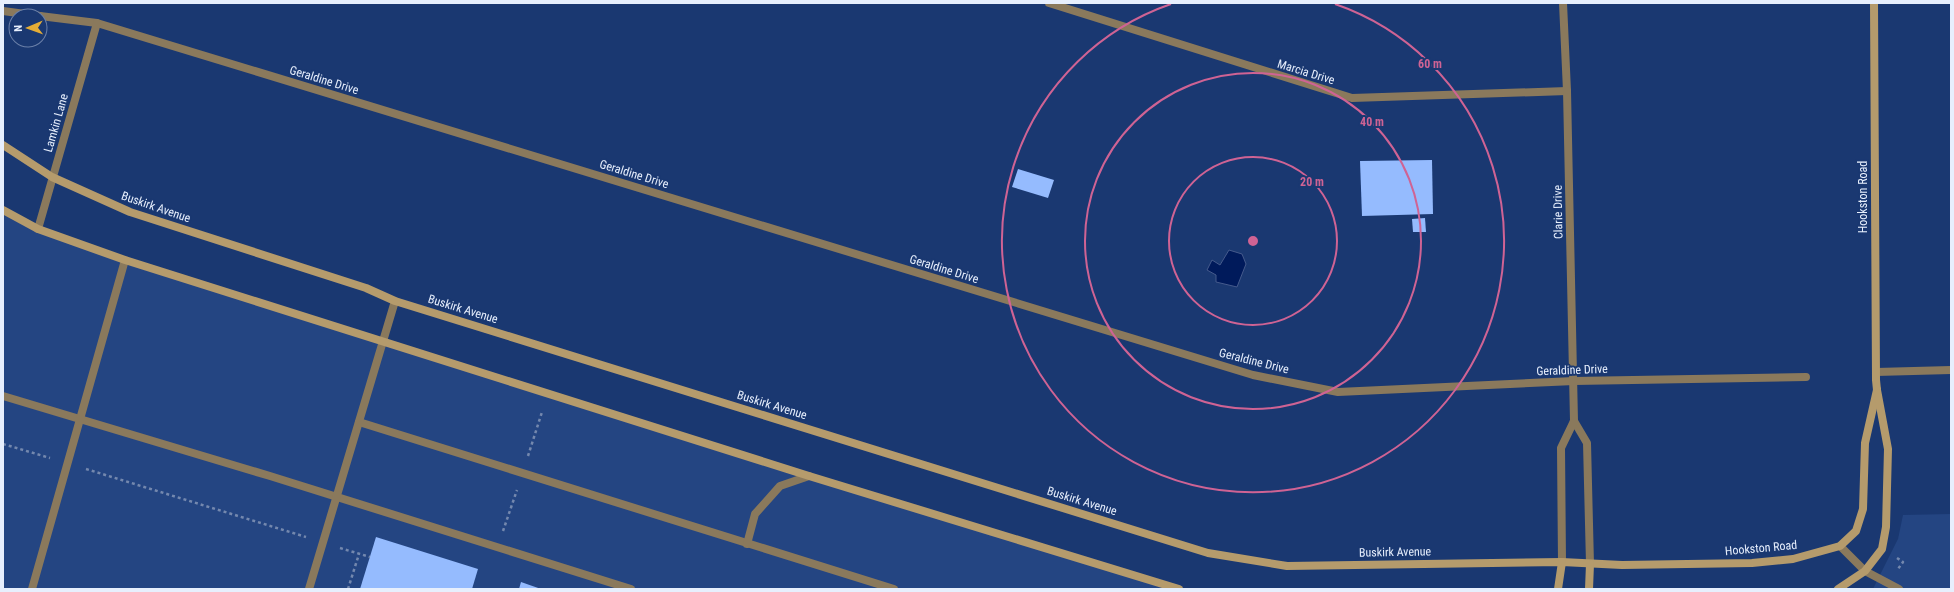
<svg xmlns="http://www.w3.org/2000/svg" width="1954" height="592" font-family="'Roboto Condensed',sans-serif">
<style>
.built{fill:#244582}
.water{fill:#001a5b;stroke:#455a8c}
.building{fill:#95bbfe}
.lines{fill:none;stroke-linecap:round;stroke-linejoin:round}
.path{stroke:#7488ae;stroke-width:2.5;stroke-dasharray:3 3;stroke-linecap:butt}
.lane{stroke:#8a795c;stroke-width:8}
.street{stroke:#8a795c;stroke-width:8}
.secondary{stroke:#b59b6c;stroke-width:8}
.ring{fill:none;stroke:#cf6394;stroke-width:2}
.labels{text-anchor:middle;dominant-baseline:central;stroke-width:4;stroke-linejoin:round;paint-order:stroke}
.street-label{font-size:12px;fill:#e7effd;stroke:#1a3871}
.centre{fill:#cf6394;stroke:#1a3871;stroke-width:2}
.ring-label{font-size:12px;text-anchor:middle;font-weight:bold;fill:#cf6394;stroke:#1a3871;stroke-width:4;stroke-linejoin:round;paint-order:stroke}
</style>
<rect width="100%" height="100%" fill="#1a3871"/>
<g class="built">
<path d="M3 210 38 229 1179 589H3Z"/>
<path d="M1951 514V589H1873L1898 539 1903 515Z"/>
</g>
<path class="water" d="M1229 250 1242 254 1246 264 1237 287 1216 282V275L1207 270 1212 260 1220 265Z"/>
<g class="building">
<path d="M1432 160 1433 214 1362 216 1360 161Z"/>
<path d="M1018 169 1054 180 1048 198 1012 187Z"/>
<path d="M1425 218 1426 232H1413L1412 219Z"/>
<path d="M376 537 478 569 472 589H360Z"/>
<path d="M521 582 541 589H519Z"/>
</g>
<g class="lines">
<g class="path">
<path d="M3 444 50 458"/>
<path d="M528 456 542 412"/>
<path d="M86 469 306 537"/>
<path d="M503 531 517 490"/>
<path d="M340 548 370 557"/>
<path d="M1897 558 1903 562 1898 569"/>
<path d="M348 589 359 554"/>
</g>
<g class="lane">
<path d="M3 396 270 476 631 589"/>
<path d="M359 422 894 589"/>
<path d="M747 544 755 514 780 486 809 476"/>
<path d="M1840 546 1865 571 1899 589"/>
<path d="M32 589 125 260"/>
</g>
<g class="street">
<path d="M1049 3 1352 98 1567 91"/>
<path d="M3 11 40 16"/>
<path d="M40 16 97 23 1253 375 1338 392 1574 381 1806 377"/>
<path d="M38 229 97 23"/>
<path d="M1876 372 1951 370"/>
<path d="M1574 421 1587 443 1590 564"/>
<path d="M1562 562 1561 448 1574 421 1567 91 1563 3"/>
<path d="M309 589 395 301"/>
</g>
<g class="secondary">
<path d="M3 145 52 177 130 212 366 288 395 301 1208 553 1287 566 1562 562 1622 565 1752 563 1793 559 1840 546 1856 531 1863 509 1865 443 1877 390"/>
<path d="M3 210 38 229 125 260 809 476 1179 589"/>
<path d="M1558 589 1562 562"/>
<path d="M1589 589 1590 564"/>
<path d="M1838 589 1865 571 1882 549 1886 527 1888 449 1877 390 1876 380 1874 3"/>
</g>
</g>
<g class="ring">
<circle cx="1253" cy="241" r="84"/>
<circle cx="1253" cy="241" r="168"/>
<path d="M1335 4A251 251 0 1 1 1171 4"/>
</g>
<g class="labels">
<g class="street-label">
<text transform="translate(1306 72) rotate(17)">Marcia Drive</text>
<text transform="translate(324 80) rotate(17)">Geraldine Drive</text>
<text transform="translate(56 123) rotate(-74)">Lamkin Lane</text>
<text transform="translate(634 174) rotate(17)">Geraldine Drive</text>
<text transform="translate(1863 197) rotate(-90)">Hookston Road</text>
<text transform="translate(156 207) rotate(19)">Buskirk Avenue</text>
<text transform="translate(1558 212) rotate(-91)">Clarie Drive</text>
<text transform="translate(944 269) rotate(17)">Geraldine Drive</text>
<text transform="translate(463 309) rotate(17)">Buskirk Avenue</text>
<text transform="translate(1254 361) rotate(14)">Geraldine Drive</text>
<text transform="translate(1572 370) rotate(-2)">Geraldine Drive</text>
<text transform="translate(772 405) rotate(17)">Buskirk Avenue</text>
<text transform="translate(1082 501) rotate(17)">Buskirk Avenue</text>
<text transform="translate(1761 548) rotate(-5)">Hookston Road</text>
<text transform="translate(1395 552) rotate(-1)">Buskirk Avenue</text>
</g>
</g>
<circle cx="1253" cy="241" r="6" class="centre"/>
<g class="ring-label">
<text x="1430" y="68">60 m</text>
<text x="1372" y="126">40 m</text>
<text x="1312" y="186">20 m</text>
</g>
<rect width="1954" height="592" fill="none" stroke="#e7effd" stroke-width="8"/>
<g transform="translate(28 28) rotate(268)"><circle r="19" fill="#1a3871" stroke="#6c81a9"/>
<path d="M0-3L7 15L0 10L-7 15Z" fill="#e5ad36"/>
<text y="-6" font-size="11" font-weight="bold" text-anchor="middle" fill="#e7effd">N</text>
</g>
</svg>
